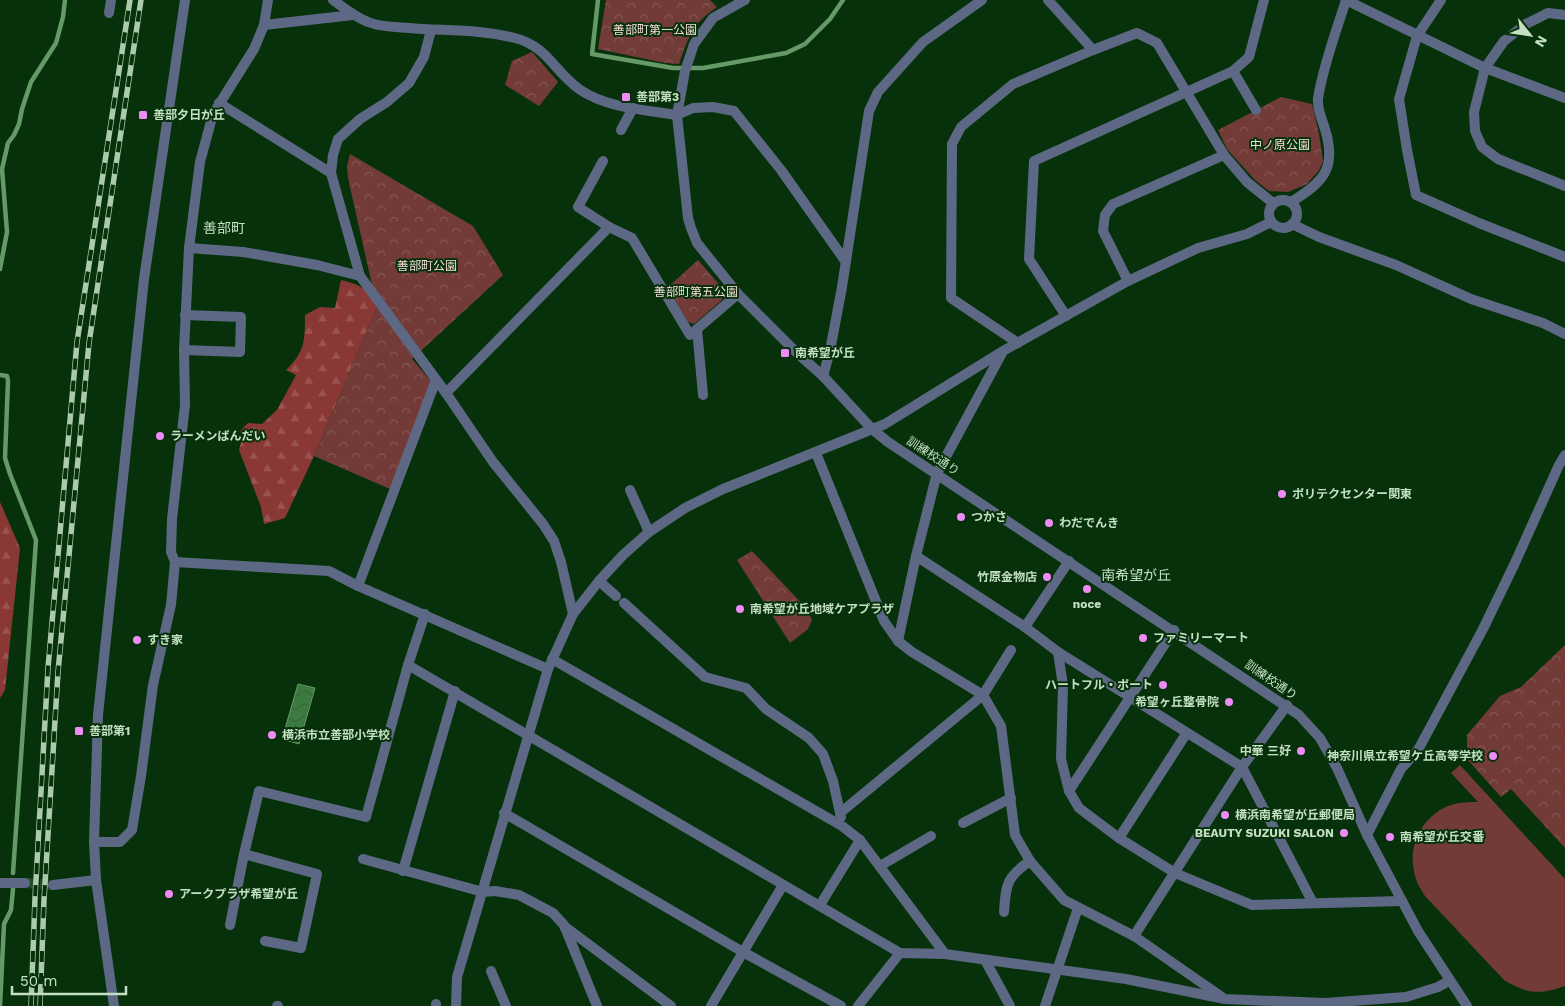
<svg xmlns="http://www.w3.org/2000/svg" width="1565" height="1006" font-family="'Work Sans','Noto Sans JP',sans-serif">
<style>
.grass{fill:#723b38}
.forest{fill:url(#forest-firs)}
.park{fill:url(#park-crowns)}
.water{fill:url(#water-waves);stroke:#659967}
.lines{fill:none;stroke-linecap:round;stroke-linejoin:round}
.stream{stroke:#659967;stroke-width:4.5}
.minor-tunnel{stroke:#234b27;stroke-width:10;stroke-dasharray:10 5;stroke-linecap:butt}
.minor{stroke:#5d6984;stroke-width:10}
.tertiary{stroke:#5d6984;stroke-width:10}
.rail-casing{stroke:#accaac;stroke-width:5.5}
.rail{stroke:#07310b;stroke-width:4;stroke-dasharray:11;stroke-linecap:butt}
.poi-dot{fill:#ef8bf7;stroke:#07310b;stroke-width:2}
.labels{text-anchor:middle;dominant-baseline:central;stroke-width:4;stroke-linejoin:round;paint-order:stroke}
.park-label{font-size:12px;fill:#f4dbd8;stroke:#07310b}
.poi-label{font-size:12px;font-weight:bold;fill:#c4e0c3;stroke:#07310b;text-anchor:start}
.street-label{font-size:12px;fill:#c4e0c3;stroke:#07310b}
.neighbourhood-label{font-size:14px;fill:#c4e0c3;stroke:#07310b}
</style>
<defs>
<pattern id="forest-firs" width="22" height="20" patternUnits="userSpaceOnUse" patternTransform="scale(1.25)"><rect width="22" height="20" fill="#8a3836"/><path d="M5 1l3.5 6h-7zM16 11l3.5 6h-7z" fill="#995451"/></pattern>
<pattern id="park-crowns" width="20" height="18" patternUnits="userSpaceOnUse" patternTransform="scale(1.25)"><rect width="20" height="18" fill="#723b38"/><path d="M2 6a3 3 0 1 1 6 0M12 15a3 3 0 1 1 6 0" fill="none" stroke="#845753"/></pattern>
<pattern id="water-waves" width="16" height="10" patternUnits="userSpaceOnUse" patternTransform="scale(1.25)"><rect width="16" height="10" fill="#3c7b3f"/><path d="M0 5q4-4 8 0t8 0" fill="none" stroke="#3c623d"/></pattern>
</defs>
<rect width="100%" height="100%" fill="#07310b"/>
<path class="grass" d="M1460 765 1565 879V986C1540 995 1527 994 1504 980L1425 896C1420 888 1415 880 1414 871 1408 843 1424 814 1451 805 1460 802 1469 802 1478 802L1451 773Z"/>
<g class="forest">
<path d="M341 280C361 285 367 288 377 307L314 456 285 518 264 524 261 507 239 450 242 438 240 431 248 423 262 424 277 410 296 375 286 370C305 352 305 340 305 315L320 307 335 308Z"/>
<path d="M0 502 20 548 5 690 0 698Z"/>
</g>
<g class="park">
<path d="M606 0H710L717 7C692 24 689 36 679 64L665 63 598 49Z"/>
<path d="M532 52 558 82 539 106 505 85 512 61Z"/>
<path d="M1281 97 1312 104 1319 134 1323 161 1319 170 1307 184 1288 192 1269 191 1255 180 1227 149 1218 130Z"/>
<path d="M350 154 473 226 503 275 412 359 431 381 390 489 314 456 377 307 348 178 347 166Z"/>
<path d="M698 260 724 290 722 300 694 324 688 322 667 288Z"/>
<path d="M752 551 807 609 812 620 808 629 790 643 737 560Z"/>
<path d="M1565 645V848L1511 789 1501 797 1467 759V735L1500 696 1521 687Z"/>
</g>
<path class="water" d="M298 684 315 688 299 744 282 739Z"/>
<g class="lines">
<g class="stream">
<path d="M598 0 592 54 673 68H703L786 53 805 44 830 19 843 0"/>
<path d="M0 269 7 232 2 169 8 143 14 135 19 124 22 109 31 82 56 43 63 17 65 0"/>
<path d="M0 375 7 376 8 381 5 458 10 474 36 540 13 873"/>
<path d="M0 1006 4 924 11 910 13 889"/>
</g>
<path class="minor-tunnel" d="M25 883 53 885"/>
<g class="minor">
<path d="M1048 0 1093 50"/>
<path d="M1346 0 1485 68 1565 98"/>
<path d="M1441 0 1417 36 1399 99 1407 150 1416 195 1479 223 1565 257"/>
<path d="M109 13 111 0"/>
<path d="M1565 15 1548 13 1526 24 1504 41 1485 68 1474 112 1475 131 1482 147 1498 159 1565 186"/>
<path d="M264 25 353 15"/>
<path d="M1233 71 1256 110"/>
<path d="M219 103 331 173"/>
<path d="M677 115 693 108 713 107 734 111 781 170 846 262"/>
<path d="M621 130 633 108"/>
<path d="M603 161 578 207 609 227 632 238 690 335 738 294"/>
<circle cx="1283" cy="214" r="14"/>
<path d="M1291 202C1324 182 1337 168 1325 129 1322 119 1317 109 1318 99 1322 69 1337 29 1346 0"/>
<path d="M1292 224 1319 237 1396 265 1471 299 1543 323 1565 334"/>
<path d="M189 248 243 252 317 265 360 276 446 393 493 462 543 524 554 541 561 562 573 614"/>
<path d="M360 276 331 173 333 155 338 139 360 119 387 102 409 83 424 57 431 30"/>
<path d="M1128 281 1103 231 1105 215 1113 204 1224 155"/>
<path d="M1066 316 1029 259 1034 161 1233 71 1249 57 1264 0"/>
<path d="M697 329 703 395"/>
<path d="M1018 343 951 298 952 144 961 127 1013 84 1093 50 1137 33 1157 43 1224 155 1247 182 1273 203"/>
<path d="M184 350 240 352 241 317 185 315"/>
<path d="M823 376 830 351 842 287 869 111 878 92 923 42 982 0"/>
<path d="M446 393 609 227"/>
<path d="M816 453 884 621 898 641 912 652 983 695 1001 726 1015 835 1030 861 1064 900 1134 936 1222 997"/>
<path d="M630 490 649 532"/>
<path d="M916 556 1025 627 1058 652 1242 767 1313 903"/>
<path d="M175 562 329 571 358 586 548 669"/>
<path d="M599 581 616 596"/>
<path d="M358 586 436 380"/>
<path d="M624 603 705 677 746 688 766 709 809 738 823 754 833 781 840 813"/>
<path d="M1025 627 1069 561"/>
<path d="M898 641 916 556 937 473 1002 353"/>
<path d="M1058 652 1063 686 1061 759 1069 791 1079 808 1119 838 1175 873 1252 905 1402 901"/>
<path d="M552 659 842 826 860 840 945 954"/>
<path d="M408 665 900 953 945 954 1126 979 1225 999 1325 1003 1406 997 1438 987 1449 981"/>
<path d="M1069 791 1174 630"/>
<path d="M504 813 743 952 841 1006"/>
<path d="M841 817 840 813 983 695 1011 650"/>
<path d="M963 823 1011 798"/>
<path d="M1367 835 1401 769 1418 750 1483 629 1514 565 1559 465 1565 455"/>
<path d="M1119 838 1186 734"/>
<path d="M94 842H120L132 830 141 776 153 685 171 605 175 562 171 552 172 519 185 405 184 350 189 248 200 162 213 114 254 49 264 25 268 0"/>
<path d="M244 854 317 874 301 948 265 941"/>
<path d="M363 859 483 892 495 891 519 895 553 913 564 925 597 1006"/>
<path d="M880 866 931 836"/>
<path d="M403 871 455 691"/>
<path d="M0 883H25"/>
<path d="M53 885 96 880"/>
<path d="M820 905 860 840"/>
<path d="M1004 912C1006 885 1006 877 1030 861"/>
<path d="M230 925 244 854 259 791 366 817 408 665 425 614"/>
<path d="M564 926 671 1006"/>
<path d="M1134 936 1242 767 1287 705"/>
<path d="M985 960 1010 1006"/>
<path d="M491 971 506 1006"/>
<path d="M277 1006H278"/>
<path d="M436 1006V1004"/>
<path d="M456 1006 457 977 548 669 573 614 599 581 623 555 649 532 685 508 723 489 885 424 1003 351 1128 281 1198 248 1247 234 1271 222"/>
<path d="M711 1006 783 885"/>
<path d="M858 1006 900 953"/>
<path d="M1045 1006 1078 908"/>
</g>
<g class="tertiary">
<path d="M333 0C344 8 355 17 368 22 380 27 396 27 409 28 444 31 480 29 515 38 547 46 555 72 579 89 606 108 645 110 677 115"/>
<path d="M745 0 713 18 694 44 685 71 677 115 688 218 691 228 697 243 738 294 797 353 823 376 872 429 888 442 1299 715 1320 738 1337 768 1367 835 1418 931 1467 1006"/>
<path d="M114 1006 96 880 94 842 98 715 144 279 185 0"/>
</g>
<g class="rail-casing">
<g id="rail">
<path d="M31 1006 35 898 48 668 77 342 130 0"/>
<path d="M40 1006 44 900 58 672 89 343 141 0"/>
</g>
</g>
<use href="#rail" class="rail"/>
</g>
<g class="poi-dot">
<rect x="621" y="92" width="10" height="10" rx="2.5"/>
<rect x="138" y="110" width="10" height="10" rx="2.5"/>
<rect x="780" y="348" width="10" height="10" rx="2.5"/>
<circle cx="160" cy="436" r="5"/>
<circle cx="1282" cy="494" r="5"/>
<circle cx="961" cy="517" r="5"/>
<circle cx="1049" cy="523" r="5"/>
<circle cx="1047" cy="577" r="5"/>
<circle cx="1087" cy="589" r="5"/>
<circle cx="740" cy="609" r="5"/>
<circle cx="1143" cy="638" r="5"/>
<circle cx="137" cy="640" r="5"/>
<circle cx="1163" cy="685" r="5"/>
<circle cx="1229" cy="702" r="5"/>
<rect x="74" y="726" width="10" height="10" rx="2.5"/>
<circle cx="272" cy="735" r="5"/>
<circle cx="1301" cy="751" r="5"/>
<circle cx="1493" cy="756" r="5"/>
<circle cx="1225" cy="815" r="5"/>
<circle cx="1344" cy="833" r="5"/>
<circle cx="1390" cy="837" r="5"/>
<circle cx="169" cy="894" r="5"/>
</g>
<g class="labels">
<g class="park-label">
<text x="655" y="30">善部町第一公園</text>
<text x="1280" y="145">中ノ原公園</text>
<text x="427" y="266">善部町公園</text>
<text x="696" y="292">善部町第五公園</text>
</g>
<g class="poi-label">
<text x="636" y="97">善部第3</text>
<text x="153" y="115">善部夕日が丘</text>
<text x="795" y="353">南希望が丘</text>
<text x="170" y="436">ラーメンばんだい</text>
<text x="1292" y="494">ポリテクセンター関東</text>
<text x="971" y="517">つかさ</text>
<text x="1059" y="523">わだでんき</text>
<text x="1037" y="577" text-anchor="end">竹原金物店</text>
<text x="1087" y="604" text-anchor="middle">noce</text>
<text x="750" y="609">南希望が丘地域ケアプラザ</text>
<text x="1153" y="638">ファミリーマート</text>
<text x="147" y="640">すき家</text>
<text x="1153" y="685" text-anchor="end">ハートフル・ポート</text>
<text x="1219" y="702" text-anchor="end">希望ヶ丘整骨院</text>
<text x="89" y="731">善部第1</text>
<text x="282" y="735">横浜市立善部小学校</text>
<text x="1291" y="751" text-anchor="end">中華 三好</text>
<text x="1483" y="756" text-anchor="end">神奈川県立希望ケ丘高等学校</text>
<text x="1235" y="815">横浜南希望が丘郵便局</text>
<text x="1334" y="833" text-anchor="end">BEAUTY SUZUKI SALON</text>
<text x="1400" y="837">南希望が丘交番</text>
<text x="179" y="894">アークプラザ希望が丘</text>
</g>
<g class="street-label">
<text transform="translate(933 456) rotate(33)">訓練校通り</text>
<text transform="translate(1271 680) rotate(34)">訓練校通り</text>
</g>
<g class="neighbourhood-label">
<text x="224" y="228">善部町</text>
<text x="1136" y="575">南希望が丘</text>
</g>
</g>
<g transform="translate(1530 35) rotate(120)" stroke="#07310b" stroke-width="4" paint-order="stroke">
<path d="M0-4L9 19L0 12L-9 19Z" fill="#c4e0c3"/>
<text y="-8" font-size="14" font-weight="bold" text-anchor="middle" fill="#c4e0c3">N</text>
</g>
<path d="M12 986v8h114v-8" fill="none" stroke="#c4e0c3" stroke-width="2.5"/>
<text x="20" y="986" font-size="15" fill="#c4e0c3" stroke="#07310b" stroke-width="4" paint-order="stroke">50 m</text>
</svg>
